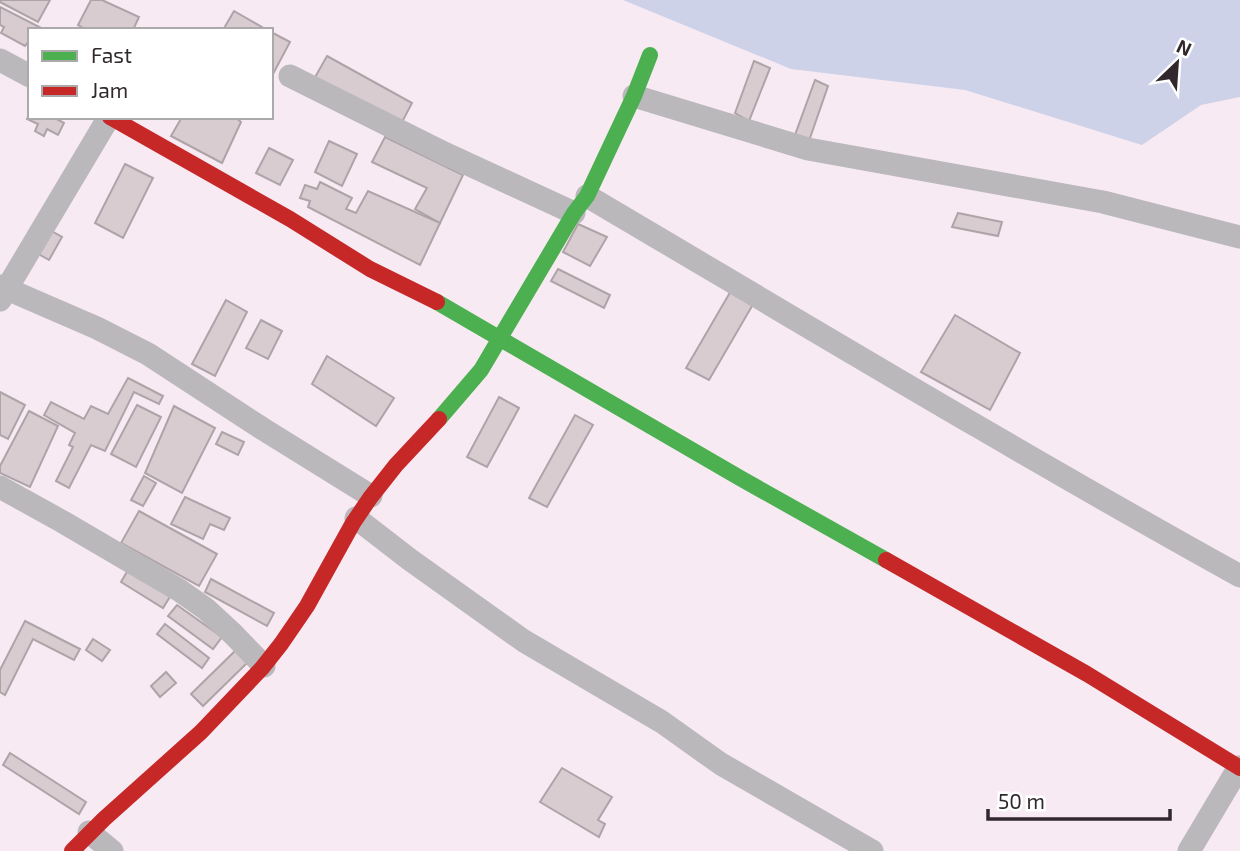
<svg xmlns="http://www.w3.org/2000/svg" width="1240" height="851" font-family="'Exo 2',sans-serif">
<style>
.water{fill:#ced2e8}
.building{fill:#d8ccd0;stroke:#aea4a8;stroke-width:2}
.lines{fill:none;stroke-linecap:round;stroke-linejoin:round}
.street{stroke:#bbb8bc;stroke-width:23}
.fast{stroke:#4caf50;stroke-width:16}
.jam{stroke:#c62828;stroke-width:16}
</style>
<rect width="100%" height="100%" fill="#f7eaf3"/>
<path class="water" d="M623 0H1240V97L1201 105 1142 145 965 90 791 69Z"/>
<g class="building">
<path d="M1 0H50L38 22 0 2Z"/>
<path d="M91 0H102L139 17 133 30H87L78 25Z"/>
<path d="M0 7 45 30H30V40L25 46 1 33 4 27 0 25Z"/>
<path d="M234 11 267 30H223Z"/>
<path d="M271 32 290 42 273 74H271Z"/>
<path d="M327 56 412 103 400 126 314 79Z"/>
<path d="M754 61 770 68 749 121 735 113Z"/>
<path d="M815 80 828 86 809 141 795 135Z"/>
<path d="M30 112V117H53L64 123 58 135 47 129 44 136 35 131 38 124 27 119Z"/>
<path d="M182 117H235L241 122 222 163 171 136Z"/>
<path d="M385 137 463 175 440 223 415 209 427 188 372 162Z"/>
<path d="M329 141 357 154 342 186 315 172Z"/>
<path d="M269 148 293 160 280 185 256 173Z"/>
<path d="M125 164 153 178 123 238 95 223Z"/>
<path d="M320 182 352 198 346 209 356 213 368 191 440 223 420 265 308 207 310 201 300 198 305 185 317 189Z"/>
<path d="M958 213 1002 222 998 236 952 227Z"/>
<path d="M578 224 607 237 590 266 563 252Z"/>
<path d="M46 228 62 237 49 260 33 251Z"/>
<path d="M558 269 610 295 604 308 551 281Z"/>
<path d="M732 289 755 301 709 380 686 368Z"/>
<path d="M226 300 247 312 215 376 192 364Z"/>
<path d="M955 315 1020 353 990 410 921 372Z"/>
<path d="M261 320 282 331 268 359 246 348Z"/>
<path d="M327 356 394 398 376 426 312 384Z"/>
<path d="M128 378 163 396 159 404 134 392 105 451 91 445 69 488 56 481 73 447 69 445 75 433 44 415 51 402 84 419 91 406 108 414Z"/>
<path d="M0 392 25 405 8 439 0 435Z"/>
<path d="M499 397 519 408 487 467 467 457Z"/>
<path d="M137 405 161 417 136 467 111 454Z"/>
<path d="M174 406 215 428 182 493 145 473Z"/>
<path d="M29 411 58 426 30 487 0 473V466Z"/>
<path d="M575 415 593 425 547 507 529 498Z"/>
<path d="M222 432 244 442 238 455 216 444Z"/>
<path d="M144 476 156 483 143 506 131 500Z"/>
<path d="M185 497 230 518 224 530 210 524 203 539 171 524Z"/>
<path d="M139 511 217 554 199 586 121 543Z"/>
<path d="M128 570 171 595 163 608 121 582Z"/>
<path d="M211 579 274 613 267 626 205 592Z"/>
<path d="M177 605 222 637 213 649 168 616Z"/>
<path d="M25 621 80 649 74 660 33 639 5 695 0 692V670Z"/>
<path d="M165 624 209 658 202 668 157 634Z"/>
<path d="M93 639 110 650 102 661 86 650Z"/>
<path d="M236 650 248 662 203 706 191 694Z"/>
<path d="M166 672 176 683 160 697 151 686Z"/>
<path d="M10 753 86 802 79 814 3 765Z"/>
<path d="M562 768 612 797 598 820 605 824 599 837 540 802Z"/>
</g>
<g class="lines">
<g class="street">
<path d="M0 60 30 76"/>
<path d="M290 76 444 153 574 213"/>
<path d="M634 96 808 149 1103 202 1240 237"/>
<path d="M587 196C804 324 1020 454 1240 576"/>
<path d="M0 286 97 328 148 354 263 429 371 496"/>
<path d="M0 300 109 117"/>
<path d="M0 487 63 522 179 590 206 609 233 634 264 666"/>
<path d="M356 518 409 559 524 641 662 722 721 764 872 851"/>
<path d="M89 832 112 851"/>
<path d="M1189 851 1239 767"/>
</g>
<g class="fast">
<path d="M437 302 740 478 886 560"/>
<path d="M439 419 481 370 574 213 587 196 634 96 650 55"/>
</g>
<g class="jam">
<path d="M110 117 290 219 370 269 437 302"/>
<path d="M886 560 1087 674 1240 768"/>
<path d="M72 851 104 819 201 732 262 668 281 644 307 606 353 523 370 498 396 465 439 419"/>
</g>
</g>
<rect x="28" y="28" width="245" height="91" fill="#ffffff" stroke="#aca9ab" stroke-width="2"/>
<rect x="42" y="51" width="35" height="10" fill="#4caf50" stroke="#aca9ab" stroke-width="2"/>
<text x="91" y="63" font-size="21" fill="#30282d">Fast</text>
<rect x="42" y="86" width="35" height="10" fill="#c62828" stroke="#aca9ab" stroke-width="2"/>
<text x="91" y="98" font-size="21" fill="#30282d">Jam</text>
<g transform="translate(1177 63) rotate(25)" stroke="#ffffff" stroke-width="5" paint-order="stroke">
<path d="M0-5L12 26L0 18L-12 26Z" fill="#30282d"/>
<text y="-10" font-size="19" font-weight="bold" text-anchor="middle" fill="#30282d">N</text>
</g>
<path d="M988 809v10h182v-10" fill="none" stroke="#30282d" stroke-width="3.5"/>
<text x="998" y="809" font-size="21" fill="#30282d" stroke="#ffffff" stroke-width="5" paint-order="stroke">50 m</text>
</svg>
